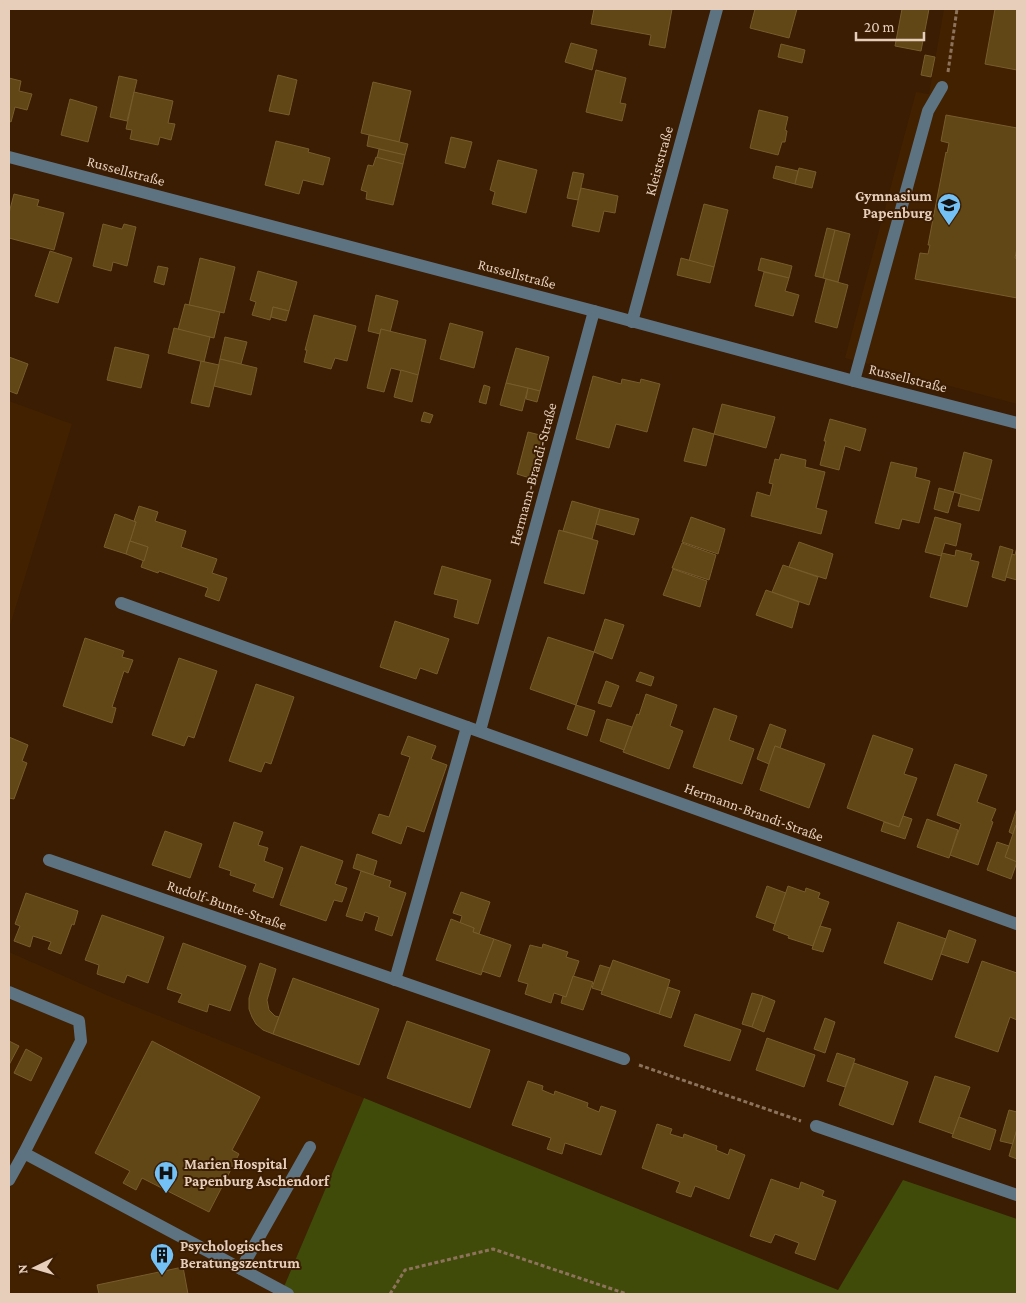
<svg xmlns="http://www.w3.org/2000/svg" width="1026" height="1303" font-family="'Crimson Pro',serif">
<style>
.built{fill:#422100}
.green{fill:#404b0a}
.building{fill:#624716;stroke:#775c2c}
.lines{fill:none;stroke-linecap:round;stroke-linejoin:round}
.path{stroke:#8d735b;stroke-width:3;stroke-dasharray:4 2.5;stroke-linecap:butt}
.minor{stroke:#5e7381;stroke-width:12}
.labels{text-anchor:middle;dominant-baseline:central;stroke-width:4;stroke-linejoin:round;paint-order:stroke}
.street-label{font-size:15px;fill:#e6cebb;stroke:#3a1d02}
.poi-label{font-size:15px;font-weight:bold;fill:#e6cebb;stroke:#3a1d02;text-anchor:start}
</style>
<rect width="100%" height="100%" fill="#3a1d02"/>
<g class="built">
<path d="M944 9H1017V404L845 358 916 92 929 94Z"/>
<path d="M9 401 72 424 9 629Z"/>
<path d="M9 952 109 996 364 1098 283 1289 294 1294H9Z"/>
</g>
<path class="green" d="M364 1098 838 1290 903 1180 1017 1219V1294H294L283 1289Z"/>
<g class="building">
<path d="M594 9H672L665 48 649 45 651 35 591 24Z"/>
<path d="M755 9H797L789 38 750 28Z"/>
<path d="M902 9H929L921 51 895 46Z"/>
<path d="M995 9H1017V70L985 64Z"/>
<path d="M571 43 597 50 592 70 565 62Z"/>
<path d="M781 44 805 50 802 63 778 57Z"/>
<path d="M925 55 935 57 931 77 921 75Z"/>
<path d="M596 70 626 78 620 103 626 104 622 121 586 112Z"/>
<path d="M278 75 297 80 289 115 269 111Z"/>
<path d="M119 76 137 80 127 121 110 117Z"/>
<path d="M9 78 21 81 19 91 32 94 27 110 15 107 11 122 9 121Z"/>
<path d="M373 82 411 91 399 142 361 133Z"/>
<path d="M134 92 173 101 168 123 175 124 171 140 160 137 158 145 130 139 132 130 126 129Z"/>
<path d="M70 99 97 107 88 142 61 135Z"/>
<path d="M759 110 788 117 785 130 787 131 785 142H782L778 155 750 148Z"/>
<path d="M946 115 1017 128V248L1015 258H1017V298L915 279 920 253 928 254 930 245H928L946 152 947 153 949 143 941 141Z"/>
<path d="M369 135 408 144 405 155 367 146Z"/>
<path d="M451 137 472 142 465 168 445 163Z"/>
<path d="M276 141 309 149 308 152 330 158 323 185 303 180 299 194 265 185Z"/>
<path d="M379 149 405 155 403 164 377 158Z"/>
<path d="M376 157 403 164 393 205 366 199 367 192 361 190 368 165 373 166Z"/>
<path d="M498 160 537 170 526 213 492 204 495 192 490 190Z"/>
<path d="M776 166 798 171 795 184 773 178Z"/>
<path d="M799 168 816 172 812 188 795 184Z"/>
<path d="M573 172 584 174 578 200 567 198Z"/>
<path d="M581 188 618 196 615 213 604 211 599 232 572 226Z"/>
<path d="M14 194 39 200 37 206 64 213 54 250 9 238V213Z"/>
<path d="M704 204 728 210 714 267 689 261Z"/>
<path d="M103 224 122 229 124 224 136 227 127 266 113 262 111 271 93 266Z"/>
<path d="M827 228 835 230 823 278 815 276Z"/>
<path d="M835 230 850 234 838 282 823 278Z"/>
<path d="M50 251 72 258 58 303 35 296Z"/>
<path d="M200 258 235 267 224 313 189 305Z"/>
<path d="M681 258 714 267 710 283 677 275Z"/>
<path d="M761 258 792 266 789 278 758 270Z"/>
<path d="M158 266 168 268 164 285 154 282Z"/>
<path d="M258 271 297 282 289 311 273 307 270 320 252 315 256 302 250 300Z"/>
<path d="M764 272 789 278 785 291 799 295 793 316 755 306Z"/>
<path d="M826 279 848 285 837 328 815 322Z"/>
<path d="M376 295 398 301 390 332 381 329 380 334 368 331Z"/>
<path d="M185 304 220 312 214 338 178 330Z"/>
<path d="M273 307 289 311 286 321 271 317Z"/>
<path d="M314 315 356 326 347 361 335 358 331 369 304 362 307 350H305Z"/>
<path d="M450 323 483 332 474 368 440 359Z"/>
<path d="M174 328 210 337 204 362 168 353Z"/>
<path d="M381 329 426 340 418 375 391 368 384 392 367 388Z"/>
<path d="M225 337 247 342 241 364 220 359Z"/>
<path d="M115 347 149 355 141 388 107 380Z"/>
<path d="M516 348 549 357 540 391 506 383Z"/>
<path d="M9 357 28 364 17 394 9 391Z"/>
<path d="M220 359 257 368 251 395 214 386Z"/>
<path d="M201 361 219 365 209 407 191 403Z"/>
<path d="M401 370 418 375 412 402 394 397Z"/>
<path d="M593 376 621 384 622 379 640 383 641 379 660 384 647 432 616 424 609 448 576 439Z"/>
<path d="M506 383 528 388 522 411 500 405Z"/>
<path d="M484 385 490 387 486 404 479 402Z"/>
<path d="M528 388 540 391 537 402 526 399Z"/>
<path d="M722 404 775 417 766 448 714 434Z"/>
<path d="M424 412 433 415 430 423 421 421Z"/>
<path d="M830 419 866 429 860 451 845 446 839 470 820 465 826 441H824Z"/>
<path d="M693 428 714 434 706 466 684 461Z"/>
<path d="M528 432 544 436 533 479 517 474Z"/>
<path d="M964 452 992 460 982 500 954 492Z"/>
<path d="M781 454 806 460 805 467 825 472 816 508 827 511 821 534 751 516 757 492 770 496 773 484 769 483 775 459 779 460Z"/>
<path d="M891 462 917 468 915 477 930 481 919 523 902 519 899 529 875 523Z"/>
<path d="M939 488 954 492 948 513 934 509Z"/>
<path d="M961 494 982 500 979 511 958 506Z"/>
<path d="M572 501 600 509 592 539 563 531Z"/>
<path d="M139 506 158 512 155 521 186 531 181 547 217 559 212 573 227 578 219 601 205 596 208 588 159 571 158 573 141 567 148 547 130 541 136 522 134 521Z"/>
<path d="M600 509 639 519 634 535 596 524Z"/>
<path d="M115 514 136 522 126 554 104 547Z"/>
<path d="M691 517 725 529 718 554 682 542Z"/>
<path d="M935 517 961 524 956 546 945 543 941 556 925 552Z"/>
<path d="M559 530 598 541 584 594 544 583Z"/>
<path d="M130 541 148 547 144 561 126 554Z"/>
<path d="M799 542 833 554 826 579 789 567Z"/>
<path d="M682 543 716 555 709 580 672 568Z"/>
<path d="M1000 546 1013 550 1005 581 992 577Z"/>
<path d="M1017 547V580L1006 577 1012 554 1015 555Z"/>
<path d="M956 550 972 554 970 560 979 562 967 607 930 597 942 553 955 556Z"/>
<path d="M783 565 818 577 809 605 772 592Z"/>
<path d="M442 566 491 580 478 624 454 617 458 600 434 594Z"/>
<path d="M673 569 707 581 700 607 663 595Z"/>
<path d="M766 590 799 602 792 628 756 615Z"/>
<path d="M605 619 624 625 612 659 594 652Z"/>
<path d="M395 621 449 639 437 674 420 668 416 679 380 667Z"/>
<path d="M548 637 594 652 576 705 530 689Z"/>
<path d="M85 638 124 651 122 657 133 660 128 673 124 671 112 707 116 708 112 723 63 706Z"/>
<path d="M179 658 217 671 194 738 188 736 184 746 152 735Z"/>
<path d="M640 672 654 677 651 686 636 681Z"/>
<path d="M606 681 619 686 611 707 598 703Z"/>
<path d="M256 684 294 697 271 764 265 762 261 772 229 761Z"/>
<path d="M646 694 677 705 670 726 683 731 669 769 623 752 637 714 639 715Z"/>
<path d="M576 705 595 711 587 736 567 729Z"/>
<path d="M714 708 737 716 729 740 754 749 742 784 693 767Z"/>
<path d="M607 719 632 727 624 750 600 741Z"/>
<path d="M770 724 786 730 780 748 775 746 769 764 757 759Z"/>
<path d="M873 735 913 749 904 774 917 778 899 827 847 808Z"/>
<path d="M408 736 436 746 431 759 447 765 424 832 407 826 401 844 372 833 379 814 389 817 410 757 401 754Z"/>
<path d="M9 737 28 745 22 761 27 763 14 799 9 798Z"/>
<path d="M775 746 825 764 809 808 760 790Z"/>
<path d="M955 764 987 775 977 802 996 809 991 821 993 822 978 865 950 855 961 824 937 815Z"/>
<path d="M1017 808V826L1016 825 1013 834 1009 832Z"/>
<path d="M903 816 912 819 905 839 881 831 884 822 899 827Z"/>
<path d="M927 819 958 830 949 858 917 847Z"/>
<path d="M234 822 263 832 258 845 268 848 264 861 283 868 273 898 253 891 256 884 230 875 231 871 219 867Z"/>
<path d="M1016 825 1017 826V862L1005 857Z"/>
<path d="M165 831 202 844 190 878 152 865Z"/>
<path d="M997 842 1009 846 1005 857 1017 862 1011 879 987 870Z"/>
<path d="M301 846 343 861 335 884 347 888 342 902 334 900 326 921 280 905Z"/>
<path d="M357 854 377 861 373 875 353 868Z"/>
<path d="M361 871 391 881 389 887 406 893 392 936 375 930 379 917 365 912 362 921 346 916Z"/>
<path d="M767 886 786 893 775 924 756 917Z"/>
<path d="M788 886 805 892 806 888 820 893 818 898 829 902 813 946 788 938 789 936 773 930Z"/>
<path d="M461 892 490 902 479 934 473 932 474 928 460 923 462 916 453 913Z"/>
<path d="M26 893 78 911 74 925 72 924 61 954 48 949 51 942 33 936 30 947 14 941 20 926 15 924Z"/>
<path d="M102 915 164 937 148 983 127 975 124 983 97 974 99 965 85 960Z"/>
<path d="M451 919 474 928 473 932 494 939 481 975 436 960Z"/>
<path d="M898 922 946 939 932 980 884 963Z"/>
<path d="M820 926 831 929 823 952 812 949Z"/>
<path d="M949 930 976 940 968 963 941 954Z"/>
<path d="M494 939 511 945 500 977 482 971Z"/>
<path d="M183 943 246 966 230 1011 209 1004 207 1012 178 1002 182 994 167 989Z"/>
<path d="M543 944 568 952 566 957 579 961 566 997 554 993 551 1003 525 994 528 984 518 981 530 945 542 948Z"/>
<path d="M613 960 670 980 659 1014 601 994Z"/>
<path d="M982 961 1017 973V1020L1010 1017 998 1052 955 1037Z"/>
<path d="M260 963 276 969 267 1000 269 1010 275 1016 279 1017 273 1034 263 1030 256 1024 252 1017 249 1009V998Z"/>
<path d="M600 965 610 968 602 991 592 988Z"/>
<path d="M573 976 593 982 583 1010 561 1003 563 996 566 997Z"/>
<path d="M293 978 379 1009 359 1065 273 1034Z"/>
<path d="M668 987 680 991 671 1018 659 1014Z"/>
<path d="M752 993 763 996 752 1027 742 1024Z"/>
<path d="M763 996 775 1001 764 1032 752 1027Z"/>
<path d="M695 1014 741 1030 730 1061 684 1046Z"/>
<path d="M825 1018 835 1022 825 1053 814 1049Z"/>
<path d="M407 1021 490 1050 470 1108 387 1078Z"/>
<path d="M767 1038 815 1055 804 1087 756 1070Z"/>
<path d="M9 1041 19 1046 9 1065Z"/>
<path d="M152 1041 260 1097 232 1150 239 1154 209 1212 142 1178 136 1190 123 1183 130 1171 95 1153Z"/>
<path d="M26 1049 42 1058 31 1081 14 1073Z"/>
<path d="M837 1053 855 1059 845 1087 827 1081Z"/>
<path d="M854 1063 908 1082 893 1125 839 1105Z"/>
<path d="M935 1076 970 1087 953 1134 919 1122Z"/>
<path d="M528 1081 543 1086 542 1090 554 1095 555 1091 588 1103 587 1107 599 1112 601 1106 616 1111 601 1155 565 1143 562 1154 547 1149 551 1138 512 1125Z"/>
<path d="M1009 1110 1017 1112V1129L1013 1144 1000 1141Z"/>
<path d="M959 1117 996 1130 990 1150 952 1137Z"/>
<path d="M657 1124 672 1129 670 1134 683 1138 684 1134 717 1146 716 1150 728 1155 730 1149 745 1155 729 1199 695 1186 691 1197 676 1192 680 1182 642 1168Z"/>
<path d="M1017 1129V1159L1009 1156Z"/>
<path d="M771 1179 799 1189 801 1182 824 1191 822 1196 836 1201 815 1260 795 1253 799 1243 775 1234 771 1243 750 1236Z"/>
<path d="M183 1267 188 1294H99L97 1285Z"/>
</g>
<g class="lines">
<g class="path">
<path d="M948 72 957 9"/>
<path d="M639 1065 801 1121"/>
<path d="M390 1294 405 1270 493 1249 627 1294"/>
</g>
<g class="minor">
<path d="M9 157 594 311 854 381 1017 423"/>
<path d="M632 322 717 9"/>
<path d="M854 381 928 111 942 87"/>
<path d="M121 603 1017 924"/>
<path d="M480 731 594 311"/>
<path d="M49 860 624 1059"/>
<path d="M395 980 467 727"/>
<path d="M9 992 79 1021 81 1041 24 1153"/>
<path d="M816 1126 1017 1195"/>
<path d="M9 1180 24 1153 288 1294"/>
<path d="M241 1269 310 1147"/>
</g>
</g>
<defs>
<g id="school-pin" transform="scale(1.25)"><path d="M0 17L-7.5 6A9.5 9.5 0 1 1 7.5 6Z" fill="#73c1f5" stroke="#3a1d02"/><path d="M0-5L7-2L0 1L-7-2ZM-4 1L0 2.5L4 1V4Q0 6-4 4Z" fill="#111"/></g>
<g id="hospital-pin" transform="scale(1.25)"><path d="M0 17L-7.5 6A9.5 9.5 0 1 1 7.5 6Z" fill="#73c1f5" stroke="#3a1d02"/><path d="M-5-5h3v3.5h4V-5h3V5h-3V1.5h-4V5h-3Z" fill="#111"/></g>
<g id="building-pin" transform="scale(1.25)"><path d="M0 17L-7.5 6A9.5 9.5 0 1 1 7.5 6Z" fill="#73c1f5" stroke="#3a1d02"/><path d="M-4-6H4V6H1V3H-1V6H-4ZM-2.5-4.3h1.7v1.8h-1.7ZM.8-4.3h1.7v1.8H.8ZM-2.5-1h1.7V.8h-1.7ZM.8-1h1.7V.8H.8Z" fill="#111"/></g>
</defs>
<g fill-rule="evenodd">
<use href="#school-pin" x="949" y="205"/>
<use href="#hospital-pin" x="166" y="1173"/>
<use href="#building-pin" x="162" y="1255"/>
</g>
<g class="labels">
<g class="street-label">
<text transform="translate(659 161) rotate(-75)">Kleiststraße</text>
<text transform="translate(126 171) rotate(15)">Russellstraße</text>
<text transform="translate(517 274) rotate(15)">Russellstraße</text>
<text transform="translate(908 378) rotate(14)">Russellstraße</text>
<text transform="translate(533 474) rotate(-75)">Hermann-Brandi-Straße</text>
<text transform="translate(754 812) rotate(20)">Hermann-Brandi-Straße</text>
<text transform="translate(227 905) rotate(19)">Rudolf-Bunte-Straße</text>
</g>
<g class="poi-label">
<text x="932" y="196" text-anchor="end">Gymnasium<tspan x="932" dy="17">Papenburg</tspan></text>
<text x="184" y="1164">Marien Hospital<tspan x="184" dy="17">Papenburg Aschendorf</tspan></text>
<text x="180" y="1246">Psychologisches<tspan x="180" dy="17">Beratungszentrum</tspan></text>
</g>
</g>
<rect width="1026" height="1303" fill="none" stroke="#e6cebb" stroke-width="20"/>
<g transform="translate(35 1268) rotate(265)" stroke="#3a1d02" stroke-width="4" paint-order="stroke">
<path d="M0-4L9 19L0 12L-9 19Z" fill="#e6cebb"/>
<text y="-8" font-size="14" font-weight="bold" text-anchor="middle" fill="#e6cebb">N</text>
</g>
<path d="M856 32v8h68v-8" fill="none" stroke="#e6cebb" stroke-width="2.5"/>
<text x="864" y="32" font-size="15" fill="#e6cebb" stroke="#3a1d02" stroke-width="4" paint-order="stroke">20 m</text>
</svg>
